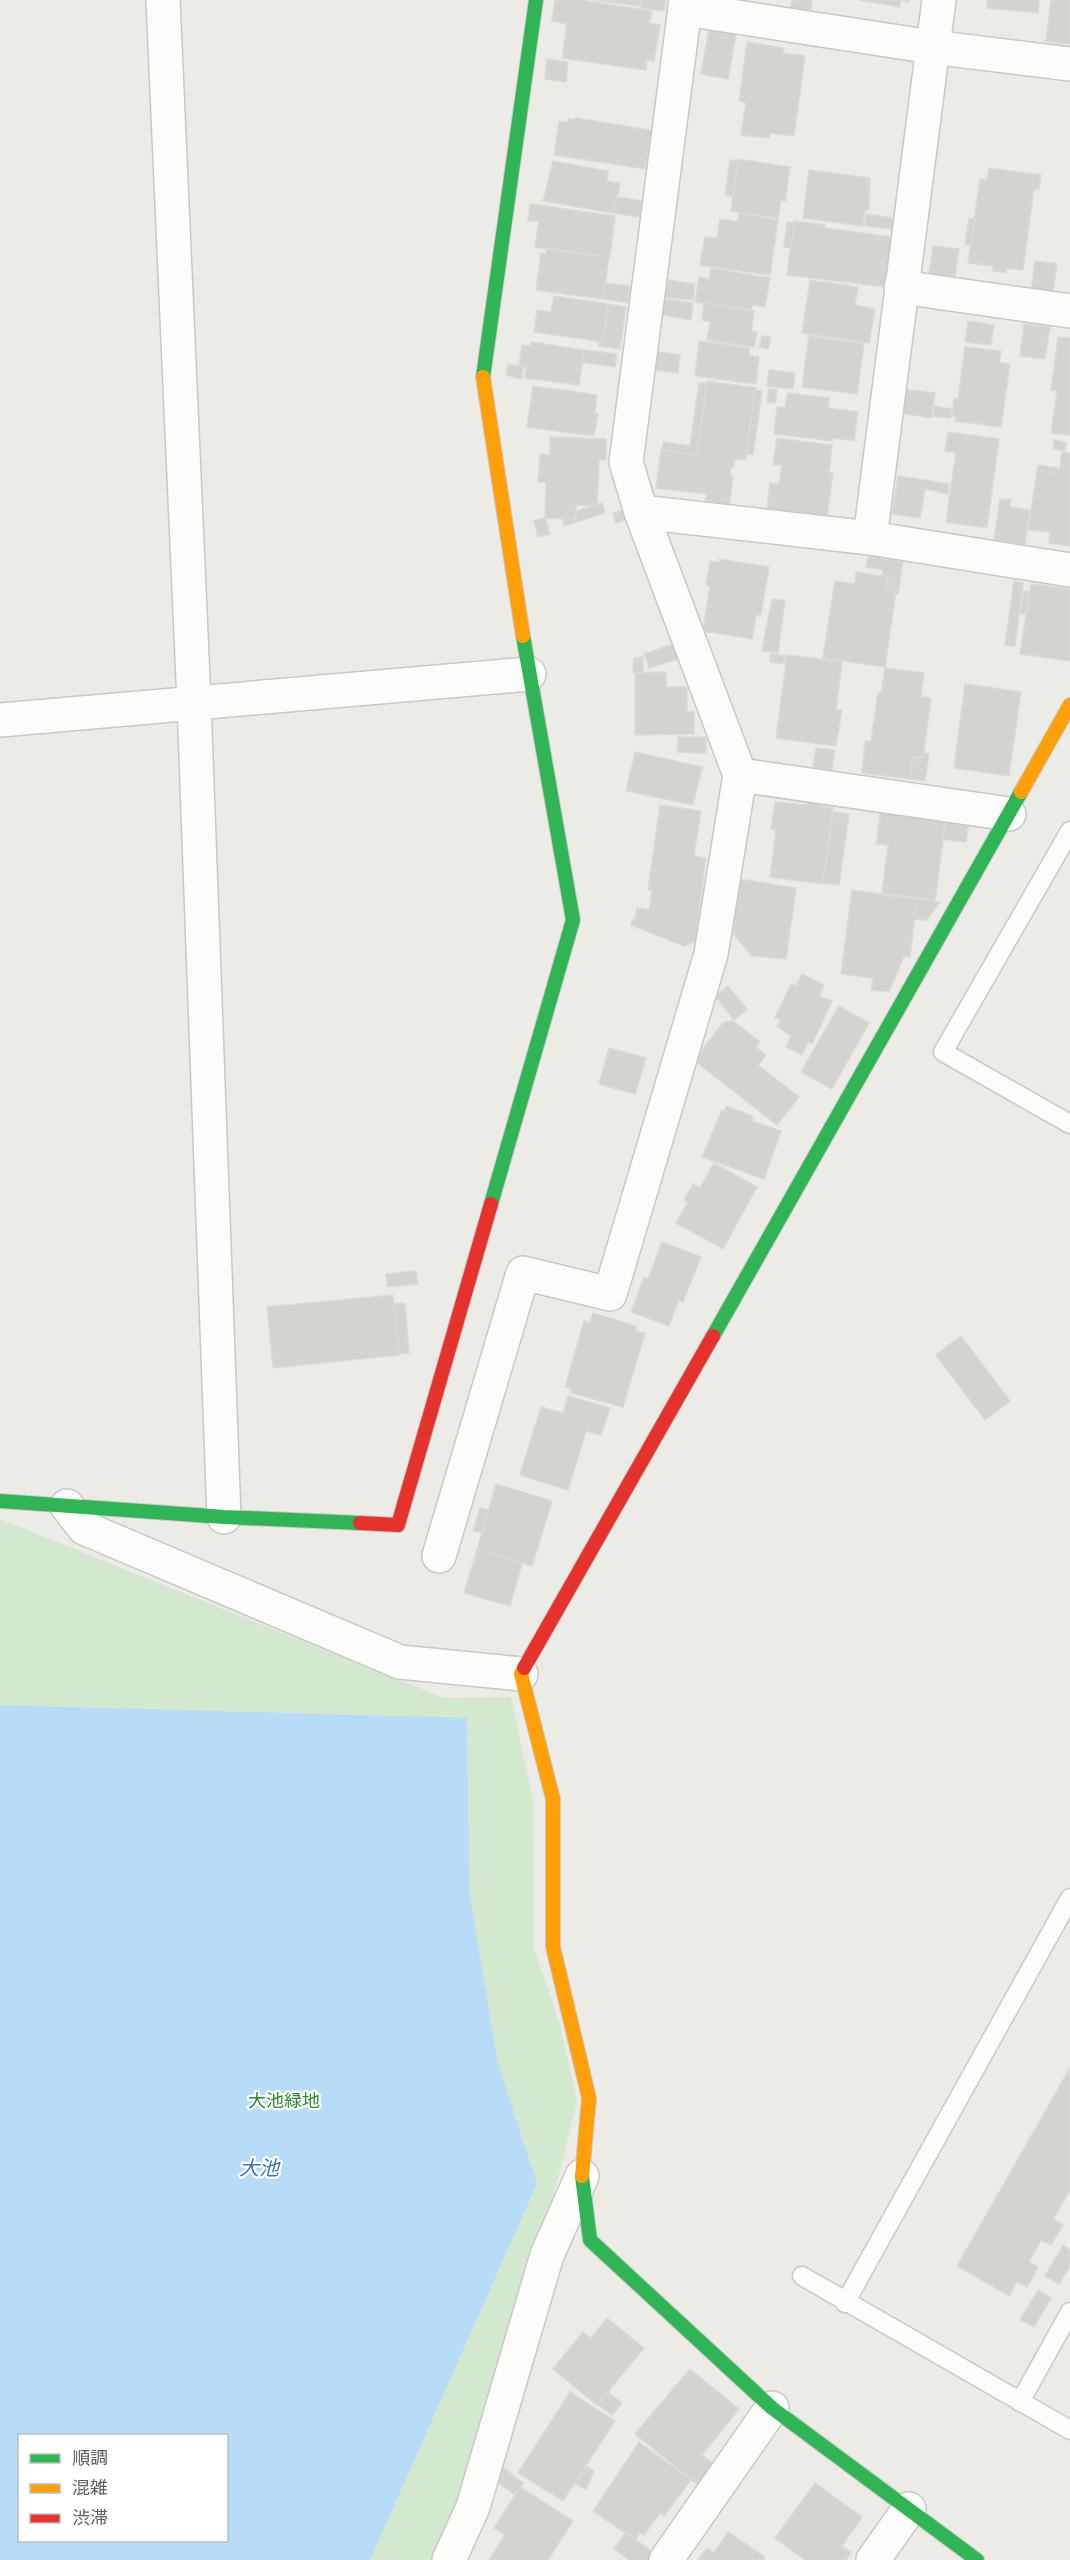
<svg xmlns="http://www.w3.org/2000/svg" width="1070" height="2560" font-family="'Fira Sans Condensed','Noto Sans JP',sans-serif">
<style>
.green{fill:#d2e9d0;fill-rule:evenodd}
.water{fill:#b8dbf8;fill-rule:evenodd}
.building{fill:#d4d3d0;stroke:#dcdad5;stroke-width:1.5}
.lines{fill:none;stroke-linecap:round;stroke-linejoin:round}
.lane-casing{stroke:#c8c8c6;stroke-width:21}
.street-casing{stroke:#c8c8c6;stroke-width:36}
.fast-casing{stroke:#c8c9c8;stroke-width:16}
.slow-casing{stroke:#c8c9c8;stroke-width:16}
.jam-casing{stroke:#c8c9c8;stroke-width:16}
.lane{stroke:#fcfcfb;stroke-width:18}
.street{stroke:#fcfcfb;stroke-width:33}
.fast{stroke:#30b455;stroke-width:14}
.slow{stroke:#ff9f0a;stroke-width:14}
.jam{stroke:#e5322d;stroke-width:14}
.labels{text-anchor:middle;dominant-baseline:central;stroke-width:4.5;stroke-linejoin:round;paint-order:stroke}
.park-label{font-size:18px;fill:#2f8736;stroke:#fff}
.water-label{font-size:20px;font-style:italic;fill:#3974b8;stroke:#fff}
</style>
<rect width="100%" height="100%" fill="#ecebe6"/>
<path class="green" d="M0 1519 444 1698 511 1697 533 1801 534 1948 560 2025 577 2101 551 2207 461 2506 437 2560H0ZM20 2436H226V2540H20Z"/>
<path class="water" d="M0 1705 467 1718 469 1889 497 2060 537 2184 370 2560H0ZM20 2436H226V2540H20Z"/>
<g class="building">
<path d="M555 0H580L652 11 649 23 660 25 654 61 647 59 646 70 562 58 567 24 552 21Z"/>
<path d="M593 0H641L640 6Z"/>
<path d="M641 0H666L664 11 640 8Z"/>
<path d="M792 0H812L811 10 790 8Z"/>
<path d="M859 0H910L909 2 900 1V7Z"/>
<path d="M987 0H1039L1038 13 987 8Z"/>
<path d="M1051 0H1070V44L1046 41Z"/>
<path d="M709 29 736 34 728 79 701 74Z"/>
<path d="M747 42 784 48 783 53 805 56 794 136 770 133 769 138 741 135 746 103 739 101Z"/>
<path d="M547 59 568 62 566 82 545 79Z"/>
<path d="M575 118 651 130 645 169 554 155 559 121 567 122 568 119 575 120Z"/>
<path d="M738 159 790 167 785 201 781 200 778 218 731 211Z"/>
<path d="M730 160 738 161 733 196 725 195Z"/>
<path d="M553 161 608 171 607 181 620 183 615 211 612 213 543 201Z"/>
<path d="M989 168 1041 175 1039 190 1034 189 1023 270 1007 268 1006 273 993 271V266L968 263 980 179 987 180Z"/>
<path d="M809 170 870 178 869 210H865L863 226 803 218Z"/>
<path d="M617 197 642 201 639 217 612 213Z"/>
<path d="M530 204 615 216 610 257 535 247 539 221H528Z"/>
<path d="M739 213 778 220 770 275 700 265 705 237 717 238 720 219 738 222Z"/>
<path d="M866 214 894 218 892 229 865 226Z"/>
<path d="M969 218 975 219 971 245 965 244Z"/>
<path d="M794 221 825 225 824 228 892 237 886 287 787 275Z"/>
<path d="M787 222 794 223 791 248 784 247Z"/>
<path d="M933 246 959 249 954 284 928 280Z"/>
<path d="M547 249 609 257 603 299 536 290 541 253 546 254Z"/>
<path d="M1035 261 1057 264 1052 298 1031 294Z"/>
<path d="M711 268 770 278 765 307 752 305 751 310 695 302 699 277 709 279Z"/>
<path d="M667 280 695 284 693 300 665 297Z"/>
<path d="M810 280 858 287 855 305 875 309 869 343 802 333Z"/>
<path d="M605 283 630 286 628 303 603 299Z"/>
<path d="M554 296 608 304 603 342 534 332 537 310 551 312Z"/>
<path d="M665 299 693 303 691 320 662 315Z"/>
<path d="M704 303 754 311 751 331 757 332 754 347 707 340 710 322 702 320Z"/>
<path d="M608 304 626 307 620 349 599 346V342H603Z"/>
<path d="M968 321 994 325 991 345 965 342Z"/>
<path d="M1024 324 1050 327 1045 359 1020 356Z"/>
<path d="M762 336 771 337 768 349 759 347Z"/>
<path d="M809 336 864 344 857 394 802 387Z"/>
<path d="M1058 337 1070 338V435L1051 433 1057 391 1051 390Z"/>
<path d="M699 341 749 348V355L759 357 756 384 695 376Z"/>
<path d="M531 342 584 350 579 385 525 378 526 367 519 366 522 345 530 346Z"/>
<path d="M965 347 1001 351 999 362 1010 364 1001 427 955 421 956 416H952L954 399H958Z"/>
<path d="M584 350 617 354 615 367 582 362Z"/>
<path d="M658 352 680 355 678 373 655 370Z"/>
<path d="M508 364 524 367 521 379 506 375Z"/>
<path d="M769 370 795 373 793 389 767 386Z"/>
<path d="M707 381 756 388 746 460 735 459 734 467H731L730 475 733 476 729 507 705 503 707 494 656 488 661 450 697 455Z"/>
<path d="M699 383H707L697 455 662 450 663 442 690 446Z"/>
<path d="M533 386 597 395 595 413 598 414 594 436 527 427Z"/>
<path d="M769 389 777 390 775 403 767 402Z"/>
<path d="M903 389 935 393 931 418 900 413Z"/>
<path d="M755 390 762 391 753 455 747 454Z"/>
<path d="M787 393 829 398 828 408 858 412 854 441 833 438 832 441 774 434 777 407 785 408Z"/>
<path d="M934 406 952 409 950 418 933 416Z"/>
<path d="M948 432 999 439 987 528 946 522 956 452 945 451Z"/>
<path d="M550 437 606 439V460H599L597 506 576 505V519L545 518 546 482H538L540 454 550 455Z"/>
<path d="M777 438 832 445 829 473H833L827 517 767 509 770 483 779 485 782 465H773Z"/>
<path d="M1054 440 1066 442 1065 451 1053 449Z"/>
<path d="M1062 452 1070 453V546L1049 543 1050 532 1028 530 1037 471 1059 474Z"/>
<path d="M1038 465 1059 468V474L1037 471Z"/>
<path d="M898 476 949 484 948 494 925 489 920 518 892 514Z"/>
<path d="M1000 499 1011 500 1010 507 1030 510 1025 544 994 540Z"/>
<path d="M602 503 605 513 564 526 562 518 576 519V511Z"/>
<path d="M623 510 626 519 616 523 613 513Z"/>
<path d="M545 518 550 534 538 537 534 521Z"/>
<path d="M868 556 903 562 898 594H895L896 590 887 588 888 577 882 576 883 570 866 567Z"/>
<path d="M719 559 769 567 761 615H756L752 639 703 631 710 586 706 585 710 561 719 562Z"/>
<path d="M856 572 888 577 887 588 896 590 885 667 823 658 835 581 855 584Z"/>
<path d="M1014 581 1023 583 1015 646 1005 645Z"/>
<path d="M1031 584 1070 589V661L1020 654Z"/>
<path d="M1024 591 1029 592 1026 614H1020Z"/>
<path d="M772 599 785 601 778 653 762 651Z"/>
<path d="M673 644 678 659 649 668 644 654Z"/>
<path d="M770 654 785 656 784 664 770 662Z"/>
<path d="M787 655 842 662 836 710H842L836 746 776 738Z"/>
<path d="M643 657V672H633L634 658Z"/>
<path d="M885 668 924 673 921 697 931 698 923 758 913 757 910 779 862 773 865 741H871L878 693H881Z"/>
<path d="M666 672V687H687V712H694V734L635 735V673Z"/>
<path d="M965 684 1021 692 1009 776 954 768Z"/>
<path d="M678 737H706V753L677 752Z"/>
<path d="M816 748 835 750 832 770 813 767Z"/>
<path d="M635 752 702 767 693 805 626 791Z"/>
<path d="M924 753 929 754 925 781 910 779 913 757 923 758Z"/>
<path d="M808 799 823 802 822 807 833 808 823 884 770 877 776 830 771 829 775 802 807 805Z"/>
<path d="M660 805 701 811 694 856 706 858 695 942 684 946 631 925 632 920H635L637 908 649 910 652 891 648 890Z"/>
<path d="M881 810 946 818 935 900 882 893 888 845 876 844Z"/>
<path d="M833 812 849 814 839 885 823 883Z"/>
<path d="M946 818 969 822 966 842 943 839Z"/>
<path d="M740 879 796 888 786 959 752 956 733 933Z"/>
<path d="M852 890 917 899 910 957 904 956 889 992 871 990 873 978 841 974Z"/>
<path d="M917 899 940 902 927 920 914 919Z"/>
<path d="M802 974 824 985 819 996 832 1001 812 1044 808 1042 802 1055 786 1047 791 1036 777 1026 781 1020 775 1018 791 984 796 986Z"/>
<path d="M728 986 747 1009 734 1020 715 996Z"/>
<path d="M839 1006 869 1023 832 1089 801 1072Z"/>
<path d="M732 1020 760 1042 756 1047 766 1055 758 1065 799 1097 777 1125 694 1060 723 1023Z"/>
<path d="M609 1048 646 1058 635 1094 599 1084Z"/>
<path d="M726 1106 753 1116 752 1121 781 1131 764 1179 702 1157 722 1110 725 1111Z"/>
<path d="M714 1163 757 1187 723 1249 676 1223 688 1202 684 1200 693 1184 700 1188Z"/>
<path d="M662 1242 701 1257 683 1302 679 1300 669 1326 631 1312 644 1278 648 1279Z"/>
<path d="M416 1271 418 1284 387 1287 386 1274Z"/>
<path d="M393 1295 399 1355 273 1368 267 1307Z"/>
<path d="M405 1303 409 1353 399 1354 394 1304Z"/>
<path d="M593 1313 636 1326 635 1331 645 1333 623 1407 571 1393 572 1389 565 1387 584 1321 590 1323Z"/>
<path d="M961 1336 1010 1401 985 1420 936 1355Z"/>
<path d="M568 1396 610 1408 601 1435 586 1431 568 1490 520 1475 541 1407 563 1413Z"/>
<path d="M496 1484 552 1501 532 1566 477 1550Z"/>
<path d="M480 1508 489 1510 482 1533 473 1531Z"/>
<path d="M477 1550 522 1563 510 1606 464 1593Z"/>
<path d="M1070 2068V2190L1053 2219 1063 2225 1051 2245 1041 2240 1029 2262 1038 2267 1027 2287 1017 2281 1009 2296 957 2266Z"/>
<path d="M1063 2245 1070 2250V2266L1059 2284 1045 2276Z"/>
<path d="M1038 2290 1051 2298 1034 2327 1020 2320Z"/>
<path d="M607 2318 644 2348 597 2405 553 2369 583 2332 591 2338Z"/>
<path d="M690 2369 739 2409 702 2455 714 2464 698 2485 635 2434Z"/>
<path d="M570 2392 615 2421 563 2501 518 2473Z"/>
<path d="M608 2392 622 2403 612 2415 597 2404Z"/>
<path d="M639 2442 691 2480 664 2516 660 2513 644 2535 640 2533 636 2540 593 2511Z"/>
<path d="M500 2465 523 2483 515 2495 494 2480Z"/>
<path d="M586 2466 594 2471 586 2490 575 2483Z"/>
<path d="M815 2483 862 2517 842 2546 851 2552 846 2560H805L775 2538Z"/>
<path d="M520 2487 573 2521 548 2560H489L505 2535 494 2528Z"/>
<path d="M626 2532 653 2553 648 2560H629L614 2548Z"/>
<path d="M728 2532 765 2557 763 2560H698L707 2548 714 2553Z"/>
</g>
<g class="lines">
<g class="lane-casing">
<g id="lane">
<path d="M1070 831 943 1052 1070 1124"/>
<path d="M802 2276 1070 2430"/>
<path d="M845 2303 1070 1898"/>
<path d="M1020 2402 1070 2312"/>
</g>
</g>
<g class="street-casing">
<g id="street">
<path d="M163 0 194 702 224 1517"/>
<path d="M685 9 932 47 1070 64"/>
<path d="M901 287 1070 311"/>
<path d="M641 512 870 538 1070 570"/>
<path d="M870 538 939 0"/>
<path d="M0 720 529 674"/>
<path d="M740 775 1009 814"/>
<path d="M67 1506 84 1528 400 1662 521 1674"/>
<path d="M439 1556 523 1273 610 1294 711 954 740 775 641 512 626 462 686 0"/>
<path d="M449 2560 473 2507 547 2255 582 2176"/>
<path d="M666 2560 772 2408"/>
<path d="M873 2560 909 2509"/>
</g>
</g>
<g class="fast-casing">
<g id="fast">
<path d="M483 377 536 0"/>
<path d="M491 1204 573 920 523 636"/>
<path d="M713 1336 1021 792"/>
<path d="M0 1501 224 1517 360 1523"/>
<path d="M582 2176 590 2240 772 2408 977 2560"/>
</g>
</g>
<g class="slow-casing">
<g id="slow">
<path d="M483 377 523 636"/>
<path d="M1021 792 1070 705"/>
<path d="M524 1668 521 1674 553 1799V1947L589 2098 582 2176"/>
</g>
</g>
<g class="jam-casing">
<g id="jam">
<path d="M360 1523 398 1525 491 1204"/>
<path d="M524 1668 713 1336"/>
</g>
</g>
<use href="#lane" class="lane"/>
<use href="#street" class="street"/>
<use href="#fast" class="fast"/>
<use href="#slow" class="slow"/>
<use href="#jam" class="jam"/>
</g>
<g class="labels">
<g class="park-label">
<text x="284" y="2101">大池緑地</text>
</g>
<g class="water-label">
<text x="259" y="2168">大池</text>
</g>
</g>
<rect x="18" y="2434" width="210" height="108" fill="#ffffff" stroke="#bdbfc1" stroke-width="1.5"/>
<rect x="30" y="2454" width="30" height="9" fill="#30b455" stroke="#bdbfc1" stroke-width="1.5"/>
<text x="72" y="2464" font-size="18" fill="#5b5f64">順調</text>
<rect x="30" y="2484" width="30" height="9" fill="#ff9f0a" stroke="#bdbfc1" stroke-width="1.5"/>
<text x="72" y="2494" font-size="18" fill="#5b5f64">混雑</text>
<rect x="30" y="2514" width="30" height="9" fill="#e5322d" stroke="#bdbfc1" stroke-width="1.5"/>
<text x="72" y="2524" font-size="18" fill="#5b5f64">渋滞</text>
</svg>
